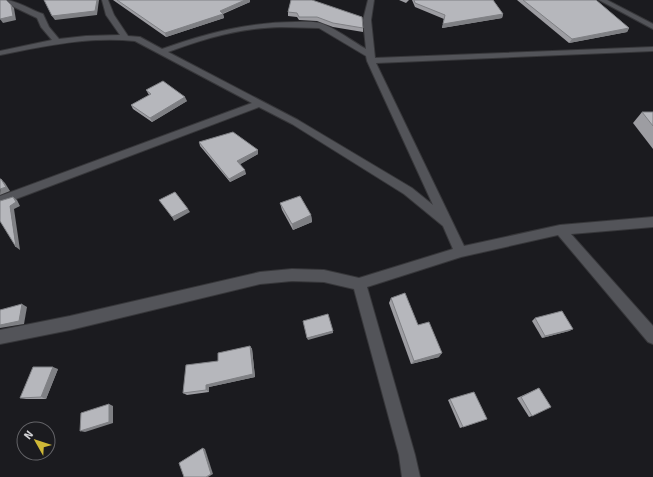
<svg xmlns="http://www.w3.org/2000/svg" width="653" height="477" font-family="Signika,sans-serif">
<style>
.lines{fill:none;stroke-linecap:round;stroke-linejoin:round}
.minor-casing{stroke:#37373a;stroke-width:2}
.minor{fill:#535459;fill-rule:evenodd}
.wall{fill:#9d9da2}
.shaded-wall{fill:#7f8084}
.building{fill:#b6b7bc;stroke:#7f8084}
</style>
<rect width="100%" height="100%" fill="#1b1b1f"/>
<g class="lines">
<g class="minor-casing">
<g id="minor">
<path d="M5 0C16 0 31 10 43 14L49 27 59 39 86 36 120 35 106 15 102 0H108L114 15 128 36 140 37 162 49C207 33 249 22 296 22 305 22 315 21 323 24 338 30 352 41 366 49L363 20 368 0H374L371 20 375 58 653 47V51L376 63 464 246 560 225 653 217V227L571 234 653 326V344L648 342 558 235 461 257 367 287 415 455 420 477H402L399 455 354 289 324 282 292 281 260 284 70 330 0 344V330L70 316 260 272 292 269 324 270 359 278 453 249 443 226 404 194 292 124 259 107 0 205V196L252 103 135 41C89 36 45 46 0 55V51L52 40 41 27 37 18 14 7ZM281 27 319 28 366 56 367 61 433 205 412 188 298 120 168 52C206 38 241 28 281 27Z"/>
<path d="M599 0H607L653 24V29Z"/>
</g>
</g>
<use href="#minor" class="minor"/>
</g>
<g class="wall">
<path d="M113 0H250V2L223 14 224 18 166 37Z"/>
<path d="M291 0 363 28V32L333 27 317 21 299 20 297 17 288 16V12Z"/>
<path d="M399 0H409L406 3Z"/>
<path d="M412 0H493L503 14 502 18 442 28 444 19 415 7Z"/>
<path d="M517 0H596L629 28 627 32 569 43Z"/>
<path d="M146 90 187 101 152 122 133 109 131 105 149 95Z"/>
<path d="M642 112H653V149L633 123Z"/>
<path d="M199 142 258 150V154L240 164 246 174 230 182 200 146Z"/>
<path d="M280 203 311 215 312 222 293 230 282 210Z"/>
<path d="M391 298 418 325 439 357 411 364 389 303Z"/>
<path d="M535 318 573 329 569 331 542 338 532 321Z"/>
<path d="M250 346 252 349 255 377 209 387V392L187 395 183 393 218 361Z"/>
<path d="M58 369 46 399H26L20 398Z"/>
<path d="M539 388 532 416 529 417 517 398Z"/>
<path d="M450 399 487 419 460 428 448 400Z"/>
</g>
<g class="shaded-wall">
<path d="M97 0H99L97 15 55 20 52 16Z"/>
<path d="M245 0H250V2L221 14H223L224 18 166 37 165 33 220 11Z"/>
<path d="M11 5 14 8 16 20 3 23 0 19Z"/>
<path d="M503 14 502 18 442 28 443 24Z"/>
<path d="M629 28 627 32 569 43 572 39Z"/>
<path d="M185 97 187 101 152 122 150 118Z"/>
<path d="M258 150V154L239 165 237 161Z"/>
<path d="M245 170 246 174 230 182 229 179Z"/>
<path d="M1 179 5 183 10 191 0 195Z"/>
<path d="M13 197 17 200 20 206 14 209 20 250 16 247 10 206Z"/>
<path d="M188 209 190 212 174 221 172 217Z"/>
<path d="M311 215 312 222 293 230 292 224Z"/>
<path d="M22 304 27 307 24 324 0 328V325Z"/>
<path d="M573 329 569 331 542 338 545 336Z"/>
<path d="M333 331V333L308 340 307 338Z"/>
<path d="M250 346 252 349 255 377 209 387V392L206 390V385Z"/>
<path d="M442 353 439 357 411 364 414 361Z"/>
<path d="M53 367 58 369 46 399 41 397Z"/>
<path d="M109 404 113 406V423L85 432 80 431Z"/>
<path d="M203 448 205 449 213 474 208 477H206Z"/>
</g>
<g class="building">
<path d="M0 0H6L11 5 13 16 0 19Z"/>
<path d="M44 0H97L95 11 52 16Z"/>
<path d="M117 0H245L220 11 223 14 165 33Z"/>
<path d="M291 0H312L362 17 363 28 333 23 317 17H299L297 13 288 12Z"/>
<path d="M414 0H493L503 14 443 24 445 15 415 3Z"/>
<path d="M523 0H596L629 28 572 39Z"/>
<path d="M163 81 185 97 150 118 131 105 151 94 146 90Z"/>
<path d="M642 112H653V126Z"/>
<path d="M233 132 258 150 237 161 245 170 229 179 199 142Z"/>
<path d="M0 179H1L6 187 0 189Z"/>
<path d="M175 192 188 209 172 217 159 200Z"/>
<path d="M300 196 311 215 292 224 280 203Z"/>
<path d="M13 197 16 202 10 206 16 247 0 221V201Z"/>
<path d="M405 293 418 325 429 322 442 353 414 361 391 298Z"/>
<path d="M22 304 19 321 0 325V310Z"/>
<path d="M562 311 573 329 545 336 535 318Z"/>
<path d="M328 314 333 331 307 338 303 321Z"/>
<path d="M250 346 253 374 206 385V390L183 393 186 365 218 361V353Z"/>
<path d="M33 367H53L41 397 20 398Z"/>
<path d="M539 388 551 407 532 416 521 397Z"/>
<path d="M474 392 487 419 463 427 450 399Z"/>
<path d="M109 404V422L80 431 81 413Z"/>
<path d="M203 448 211 474 206 477H184L179 463Z"/>
</g>
<g transform="translate(36 441) rotate(309)"><circle r="19" fill="#1b1b1f" stroke="#646468"/>
<path d="M0-3L7 15L0 10L-7 15Z" fill="#cfb837"/>
<text y="-6" font-size="11" font-weight="bold" text-anchor="middle" fill="#d2d2d5">N</text>
</g>
</svg>
